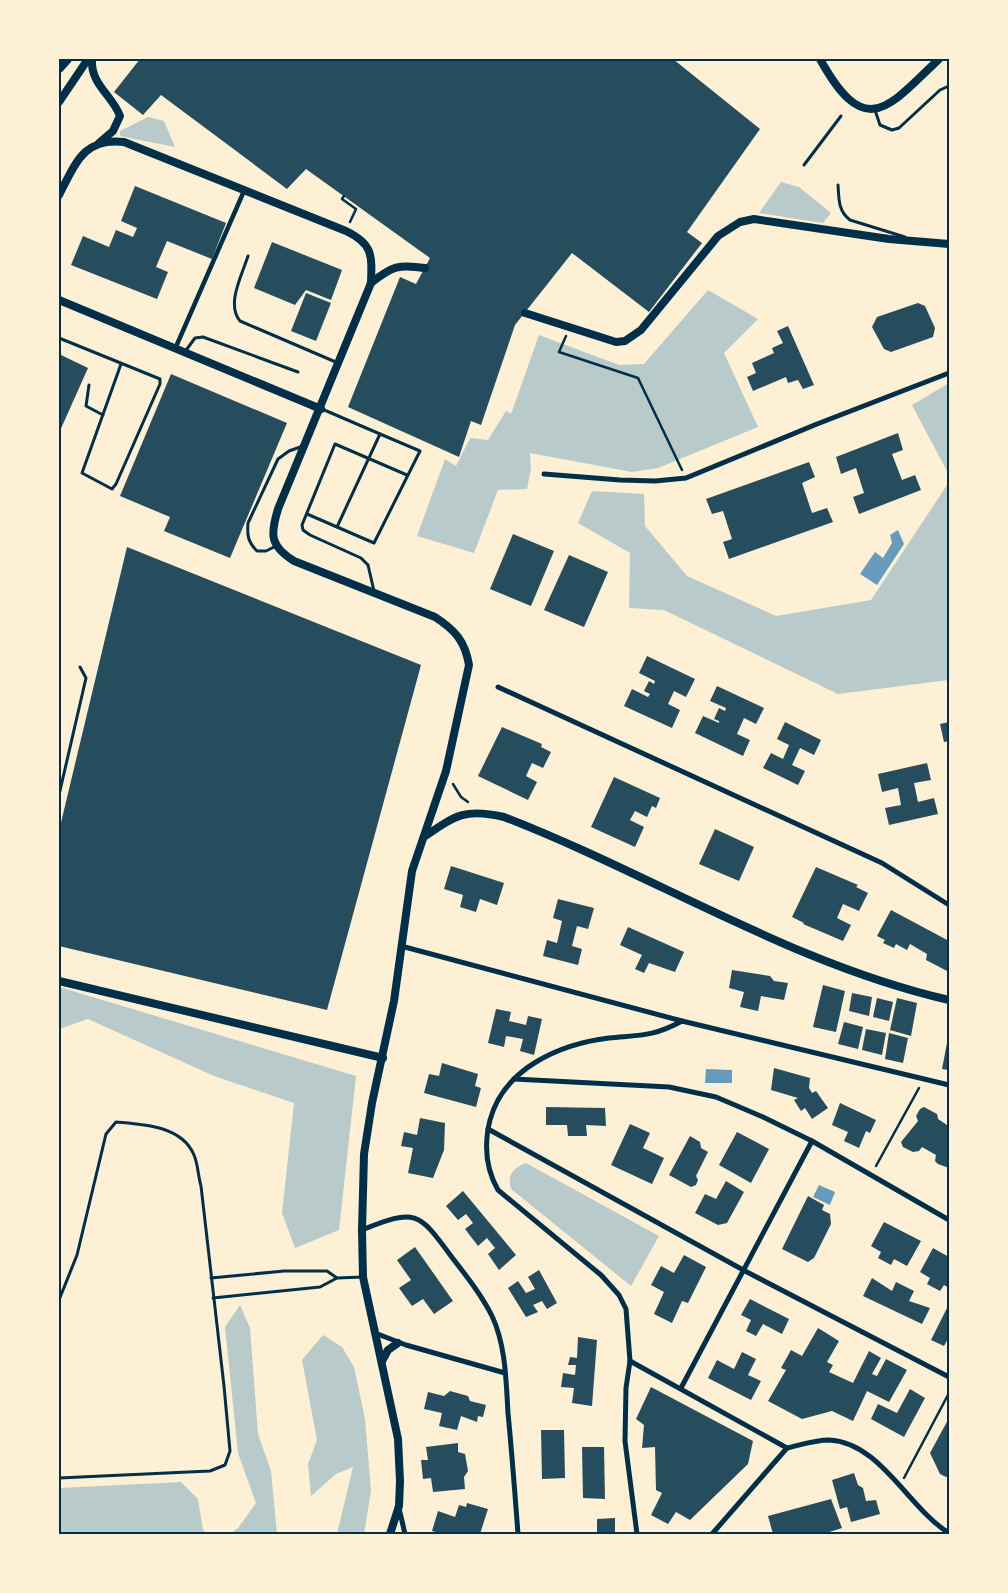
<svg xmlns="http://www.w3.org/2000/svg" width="1008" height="1593" font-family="Mulish,sans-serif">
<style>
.green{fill:#b9caca}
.water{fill:#669bbc}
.building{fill:#264d5e}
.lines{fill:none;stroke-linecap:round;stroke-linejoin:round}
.path{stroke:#003049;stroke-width:2.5}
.service{stroke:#003049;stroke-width:3}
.pedestrian{stroke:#003049;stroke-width:4.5}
.minor{stroke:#003049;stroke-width:5}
.tertiary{stroke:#003049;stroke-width:8}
.primary{stroke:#003049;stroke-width:10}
.neatline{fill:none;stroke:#003049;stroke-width:2}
</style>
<rect width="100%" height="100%" fill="#fdf0d5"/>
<g class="green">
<path d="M148 117 164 121 175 147 120 136V131Z"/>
<path d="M781 182 799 187 831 213 823 223 759 213Z"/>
<path d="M708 290 758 319 724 353 758 427 658 468 632 472 530 453 531 469 527 489 498 490 474 553 417 536 445 459 456 466 470 438 488 440 506 411 511 414 539 335 619 365 644 364Z"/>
<path d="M949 383V475L912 405Z"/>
<path d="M949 482V680L838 694 664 610 629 608 630 553 578 523 592 491 644 494 645 526 687 576 776 616 871 600Z"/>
<path d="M59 987 356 1076 339 1230 295 1248 282 1213 294 1103 214 1076 88 1019 59 1029Z"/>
<path d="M526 1163 659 1236 631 1286 511 1189C507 1174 513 1168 526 1163Z"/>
<path d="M240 1305 250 1328 258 1434 271 1471 277 1534H230L238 1528 256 1503 238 1453 225 1327Z"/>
<path d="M323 1335 342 1347 354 1367 365 1419 371 1491 364 1534H337L353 1467 336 1474 311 1496 308 1464 317 1440 302 1360Z"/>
<path d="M181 1482 198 1499 203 1530 207 1534H59V1488Z"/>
</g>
<g class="water">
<path d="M898 530 904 544 877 585 860 574 875 552 883 558 892 543 890 535Z"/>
<path d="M706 1069 732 1070V1083H705Z"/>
<path d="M819 1185 835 1192 830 1205 813 1197Z"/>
</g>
<g class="building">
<path d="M140 59H673L760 129 687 232 702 243 649 312 572 253 515 325 481 425 471 421 459 457 348 407 400 277 416 284 430 258 306 169 287 189 161 95 143 115 114 92Z"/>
<path d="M135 186 226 223 212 259 167 241 156 267 168 272 157 299 71 265 83 236 109 247 116 230 133 237 137 228 121 221Z"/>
<path d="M272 242 342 270 331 300 306 290 295 305 254 288Z"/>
<path d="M306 293 331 303 316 341 291 331Z"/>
<path d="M918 303 925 306 935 328 933 337 891 352 884 349 872 327 877 317Z"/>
<path d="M788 326 814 385 803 389 798 380 788 383 786 377 753 391 747 377 756 373 752 363 774 353 772 348 783 343 777 331Z"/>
<path d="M59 354 88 368 59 433Z"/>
<path d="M171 374 287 423 230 558 164 531 170 517 120 496Z"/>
<path d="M898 433 903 450 892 454 902 480 915 475 921 490 859 514 853 497 864 493 856 468 841 474 836 457Z"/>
<path d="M809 462 815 477 802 483 812 513 827 508 833 522 729 559 723 542 732 539 723 511 712 514 706 499Z"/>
<path d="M513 534 554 551 531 606 490 589Z"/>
<path d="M127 547 421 665 327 1010 59 946V831Z"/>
<path d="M569 555 608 572 584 627 544 610Z"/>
<path d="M647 656 695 679 686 697 674 691 668 704 680 710 672 728 624 706 632 689 648 697 650 694 644 691 649 681 654 684 655 681 639 673Z"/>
<path d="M717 686 764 708 756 724 744 718 737 734 750 740 743 756 695 733 703 716 719 723V721L714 719 719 708 725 711 726 708 710 701Z"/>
<path d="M785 722 821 740 814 755 800 748 792 765 805 771 798 785 763 768 771 753 783 759 789 745 777 739Z"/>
<path d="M949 722V741L944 742 940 724Z"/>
<path d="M502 727 542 744 541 747 551 752 543 768 532 763 526 776 537 782 528 800 478 776Z"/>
<path d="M927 763 931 780 914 783 918 802 934 798 938 814 889 825 885 808 901 805 898 788 882 792 878 774Z"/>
<path d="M614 777 660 798 656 808 652 806 647 817 635 811 630 820 644 827 635 847 591 827Z"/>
<path d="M715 829 754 847 739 881 699 864Z"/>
<path d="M451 866 504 883 497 905 480 899 476 912 460 907 463 895 444 889Z"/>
<path d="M816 867 858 885 856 887 868 893 859 911 843 904 837 918 851 925 843 941 803 924 804 923 792 917Z"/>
<path d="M558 899 594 908 588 929 577 926 572 946 582 949 578 965 543 956 547 940 557 943 562 921 553 918Z"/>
<path d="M891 910 949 941V972L926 960 927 954 910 944 907 950 896 944 894 948 883 943 885 940 877 936Z"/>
<path d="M628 927 684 952 675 972 649 963 644 973 635 969 642 955 620 945Z"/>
<path d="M732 970 770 976 774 981 788 983 784 1000 761 996 758 1011 740 1007 744 992 729 988Z"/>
<path d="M823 985 845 991 836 1032 813 1027Z"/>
<path d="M852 993 872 997 869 1016 849 1011Z"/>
<path d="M877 998 893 1002 889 1021 873 1017Z"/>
<path d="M897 998 917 1003 911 1036 890 1030Z"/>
<path d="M496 1009 511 1012 509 1021 526 1025 528 1016 542 1019 534 1055 520 1051 523 1039 506 1036 504 1047 488 1043Z"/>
<path d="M844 1022 863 1027 858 1049 838 1044Z"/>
<path d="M866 1029 886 1033 882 1055 862 1050Z"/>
<path d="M889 1033 908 1038 903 1063 885 1059Z"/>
<path d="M947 1043 949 1044V1070L942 1069Z"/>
<path d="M442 1063 478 1074 475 1086 481 1088 476 1107 424 1093 429 1074 439 1076Z"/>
<path d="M774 1068 810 1078 809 1088 812 1093 816 1091 828 1108 812 1119 805 1108 801 1111 794 1100 798 1098 771 1090Z"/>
<path d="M840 1103 876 1120 870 1133 866 1131 859 1148 844 1141 848 1132 832 1125Z"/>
<path d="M546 1107 605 1108 606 1126 586 1125 587 1136H568L567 1125H546Z"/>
<path d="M924 1107 937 1114 938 1119 947 1125 949 1123V1168L938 1164 935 1161 936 1155 922 1147 919 1151 913 1152 903 1147 901 1142 918 1121 916 1116 920 1109Z"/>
<path d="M420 1118 445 1123 444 1150 433 1178 408 1173 413 1148 401 1146 404 1132 417 1135Z"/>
<path d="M630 1124 650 1133 643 1148 664 1158 652 1184 611 1165Z"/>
<path d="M737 1132 769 1149 751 1183 719 1165Z"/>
<path d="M690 1136 700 1142 701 1148 708 1152 696 1176 698 1180 696 1185 691 1187 669 1175Z"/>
<path d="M726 1181 744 1192 727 1223 718 1225 695 1213 705 1194 716 1199Z"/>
<path d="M463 1191 516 1255 499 1270 488 1254 495 1248 487 1238 478 1246 465 1229 473 1223 466 1214 458 1220 446 1206Z"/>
<path d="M808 1196 824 1205 822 1210 830 1214 831 1224 814 1258 808 1262 782 1249Z"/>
<path d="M884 1222 921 1241 907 1266 894 1259 891 1265 878 1258 881 1252 871 1246Z"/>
<path d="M415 1247 453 1301 434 1314 423 1299 412 1306 399 1288 411 1280 397 1260Z"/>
<path d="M933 1248 949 1257V1288L944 1285 940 1291 927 1284 930 1278 920 1272Z"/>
<path d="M684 1255 706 1267 688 1303 682 1301 672 1323 654 1314 664 1292 651 1285 661 1266 674 1273Z"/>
<path d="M539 1270 557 1303 547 1309 542 1301 533 1305 538 1312 526 1317 508 1288 518 1281 526 1293 535 1289 528 1277Z"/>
<path d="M872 1278 892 1291 896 1282 914 1291 909 1301 930 1308 922 1324 863 1296Z"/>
<path d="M750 1299 789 1319 782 1334 763 1324 756 1336 746 1331 751 1320 741 1315Z"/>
<path d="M949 1304V1337L944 1346 931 1340Z"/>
<path d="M818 1328 839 1341 827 1362 833 1365 829 1372 853 1383 869 1351 881 1358 872 1374 877 1376 886 1359 907 1370 889 1402 867 1391 853 1421 832 1411 802 1419 768 1401 786 1370 781 1368 791 1350 802 1356Z"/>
<path d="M578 1337 597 1340 592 1406 572 1403 574 1388 561 1387 563 1373 575 1375 576 1365H568L570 1357 577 1358Z"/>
<path d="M742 1352 756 1359 748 1375 761 1381 751 1400 708 1378 717 1360 734 1369Z"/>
<path d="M651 1387 753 1441 748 1464 690 1520 676 1512 668 1524 651 1515 662 1493 656 1490 655 1447 642 1448 644 1425 636 1419Z"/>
<path d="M910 1389 925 1398 904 1437 871 1419 878 1404 897 1413Z"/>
<path d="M450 1391 468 1396 470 1401 486 1405 483 1417 478 1416 477 1422 461 1416 457 1430 439 1426 442 1413 424 1409 428 1392 444 1396Z"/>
<path d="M949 1418V1475L946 1477 940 1474 930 1453Z"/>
<path d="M541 1430H564L565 1478 542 1479Z"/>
<path d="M458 1443V1452L465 1454 468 1471 464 1477 465 1489 433 1492 431 1478 423 1479 421 1460H428L426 1447Z"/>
<path d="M582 1447H604L605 1499 583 1498Z"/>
<path d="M854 1473 858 1485 863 1488 866 1501 876 1500 880 1514 851 1522 847 1507 840 1509 832 1480Z"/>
<path d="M831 1499 842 1528 823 1534H773L768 1516Z"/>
<path d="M467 1503 488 1509 480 1534H443L432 1531 438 1511 455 1517 459 1505 466 1507Z"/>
<path d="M615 1518V1534H594L597 1532V1519Z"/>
</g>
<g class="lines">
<g class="path">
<path d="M344 196 342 199 356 209 350 222"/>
<path d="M566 336 559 352 638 378 682 470"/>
<path d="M453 784 461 797 468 802"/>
<path d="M876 1166 919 1088"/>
<path d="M904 1478 949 1393"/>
</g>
<g class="service">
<path d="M875 110 880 125 892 130 899 128 940 90 949 86"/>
<path d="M804 165 841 116"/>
<path d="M838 185C839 199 838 211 850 220L905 237"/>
<path d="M248 256C242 275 226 304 240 321L338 363"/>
<path d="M59 338 160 379V384L116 484 112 489 82 473 121 364"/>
<path d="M184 353 195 338 203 337 298 372"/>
<path d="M89 385 86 406 103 415"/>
<path d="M322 409 380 434 337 527"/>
<path d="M307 514 374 543 420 451 380 434"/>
<path d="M276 546 266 551H257C248 542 247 536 248 523L278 459 289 451 303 446"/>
<path d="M374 591 368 565 361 558 310 535 303 530 302 525 335 444 407 475"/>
<path d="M59 795 86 678 80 667"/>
<path d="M211 1278 284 1271H327L337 1278"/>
<path d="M213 1298 320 1287 337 1278 363 1277"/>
<path d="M59 1300 77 1255 106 1134 116 1122C143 1124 182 1126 194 1155 198 1164 198 1176 201 1186L224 1386 230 1451 225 1465 210 1471 59 1478"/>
</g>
<path class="pedestrian" d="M175 349 244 191"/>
<g class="minor">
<path d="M544 474 620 480 655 481 686 478 817 424 949 373"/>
<path d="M498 687 882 863 949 905"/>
<path d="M401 946 682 1021 949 1085"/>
<path d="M514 1079 669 1087 716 1097 763 1117 812 1141 949 1220"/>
<path d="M488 1129 745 1271 949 1377"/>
<path d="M362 1230C418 1207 419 1213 454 1260 468 1278 482 1296 492 1316 506 1346 506 1381 508 1413 512 1454 515 1494 518 1534"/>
<path d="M375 1333 406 1345 505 1373"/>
<path d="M630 1361 787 1448C800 1445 815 1440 829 1440 880 1442 909 1509 949 1533"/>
<path d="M681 1388 812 1141"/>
<path d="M399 1508 405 1534"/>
<path d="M637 1534 625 1441 626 1388 630 1361 626 1309 619 1295 601 1275 498 1190C486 1169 484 1144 490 1120 504 1068 560 1044 609 1038 639 1035 653 1037 682 1021"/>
<path d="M712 1534 787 1448"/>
</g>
<g class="tertiary">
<path d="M92 59C90 84 113 96 120 116L113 131 99 143"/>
<path d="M820 59C865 141 888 108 939 59"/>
<path d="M59 102 88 59"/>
<path d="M59 195C75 165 83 137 124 142L346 231C373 244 372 255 371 283L278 509C270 535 270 546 294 561L435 617C455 630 465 641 469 665L446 771 412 871 394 1001 372 1103 364 1154 362 1230 363 1277 398 1439 400 1481 399 1506 390 1534"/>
<path d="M371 283C392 266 399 264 425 268"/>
<path d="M59 300 321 409"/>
<path d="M525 313 616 342 625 341 641 330 718 236 740 222 754 219 889 239 949 244"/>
<path d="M424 837C456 815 465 808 504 817 654 875 792 964 949 1000"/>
<path d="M59 981 383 1058"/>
<path d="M382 1361 388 1350 398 1343"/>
</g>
<path class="primary" d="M59 68 67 59"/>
</g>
<rect width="1008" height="1593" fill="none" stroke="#fdf0d5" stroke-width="120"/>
<rect x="60" y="60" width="888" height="1473" class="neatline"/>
</svg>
